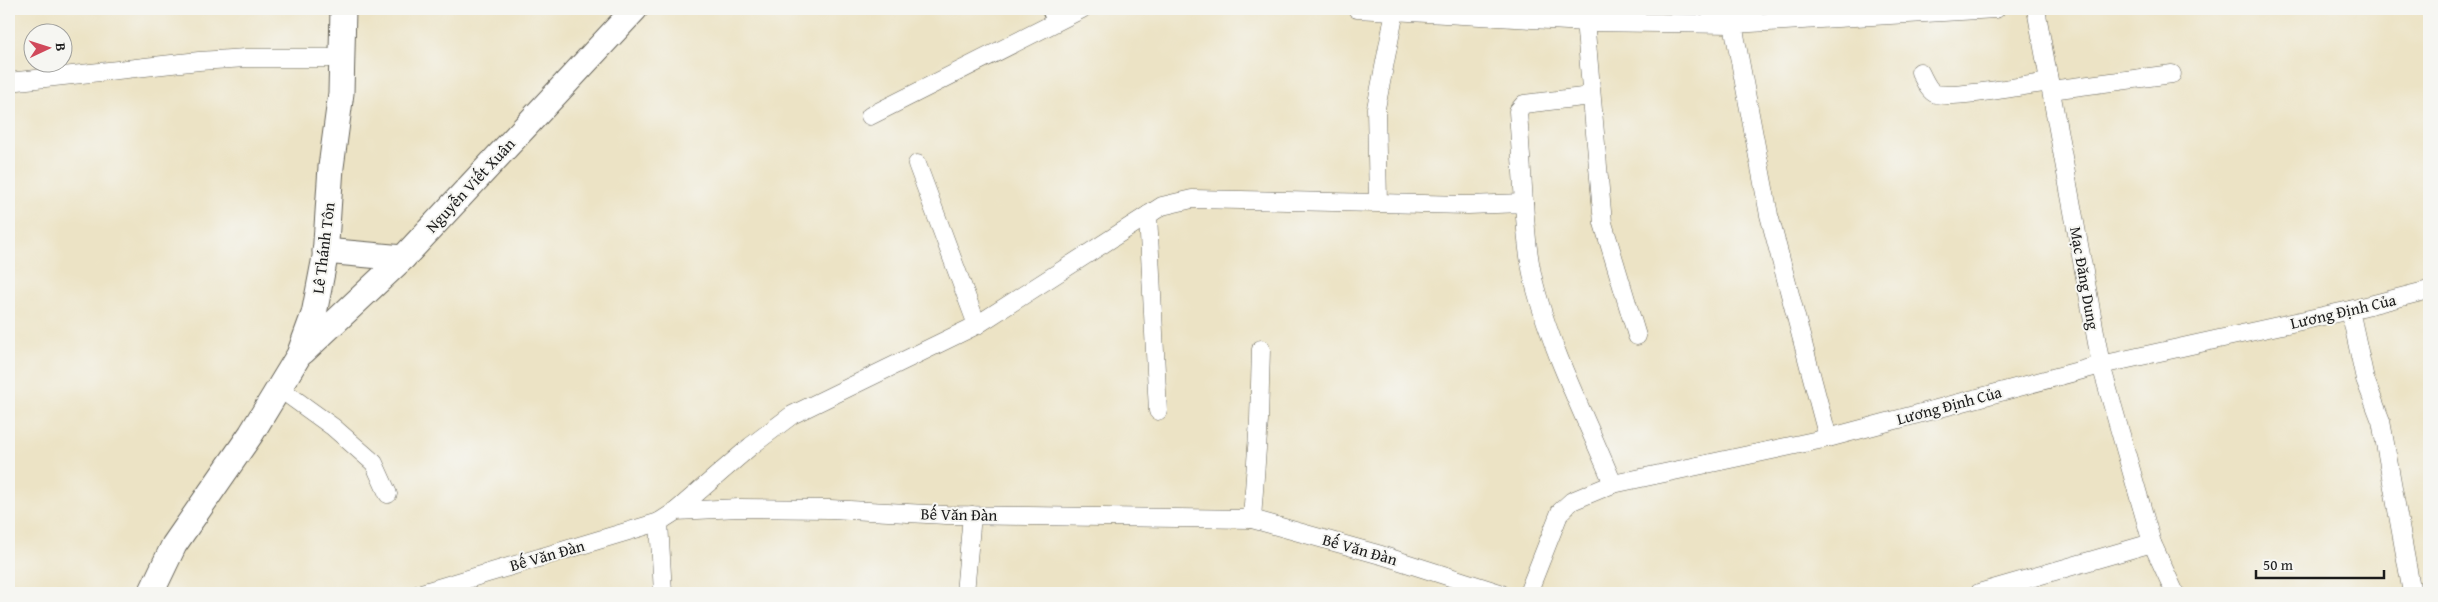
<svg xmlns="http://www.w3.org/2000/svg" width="2438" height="602" font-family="'Gentium Book Plus',serif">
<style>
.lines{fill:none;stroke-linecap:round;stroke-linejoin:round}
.lane-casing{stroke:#656257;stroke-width:11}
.street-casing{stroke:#656257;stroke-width:19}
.secondary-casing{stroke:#656257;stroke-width:27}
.lane{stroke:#fff;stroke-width:9}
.street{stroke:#fff;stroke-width:18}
.secondary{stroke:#fff;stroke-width:25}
.labels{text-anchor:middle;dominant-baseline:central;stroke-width:4;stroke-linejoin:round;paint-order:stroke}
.street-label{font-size:16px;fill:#1c1c1c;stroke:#f6f6f2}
</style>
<rect width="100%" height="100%" fill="#f6f6f2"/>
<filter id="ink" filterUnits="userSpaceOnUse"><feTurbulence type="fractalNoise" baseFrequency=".02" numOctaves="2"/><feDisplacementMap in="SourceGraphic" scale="10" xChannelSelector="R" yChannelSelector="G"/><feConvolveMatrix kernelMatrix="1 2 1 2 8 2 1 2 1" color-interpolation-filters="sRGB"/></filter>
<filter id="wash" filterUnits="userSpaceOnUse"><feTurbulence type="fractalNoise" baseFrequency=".0096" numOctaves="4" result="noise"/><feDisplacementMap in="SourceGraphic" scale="20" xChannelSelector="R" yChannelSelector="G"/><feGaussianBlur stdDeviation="1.12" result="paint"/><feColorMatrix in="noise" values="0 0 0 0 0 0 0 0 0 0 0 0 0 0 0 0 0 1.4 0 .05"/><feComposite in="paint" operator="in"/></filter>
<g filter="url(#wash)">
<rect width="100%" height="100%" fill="#ece3c5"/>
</g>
<g filter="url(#ink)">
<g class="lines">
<g class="lane-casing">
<path id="lane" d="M1046 9 1052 23"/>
</g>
<g class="street-casing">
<g id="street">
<path d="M1357 9 1585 22 1733 24 1996 9"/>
<path d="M1584 9 1603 223 1637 336"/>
<path d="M2036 9 2101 365 2152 543 2175 593"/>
<path d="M1733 24 1769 215 1828 438"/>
<path d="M1920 72C1924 79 1928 91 1936 94 1953 99 2028 85 2049 82"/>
<path d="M9 82 199 61 246 58H343"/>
<path d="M2051 90 2172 74"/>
<path d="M870 116 1082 9"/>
<path d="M917 164 977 325"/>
<path d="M1378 202 1376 108 1395 11"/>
<path d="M1524 203 1518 111 1524 104 1591 96"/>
<path d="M1148 215 1158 411"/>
<path d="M2350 310 2365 379 2381 421 2412 593"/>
<path d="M279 388 333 427 374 463 388 494"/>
<path d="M676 511 751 446 792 415 977 325 1162 206 1192 199 1468 205 1524 203C1526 232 1528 262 1536 290 1554 357 1587 420 1613 484"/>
<path d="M1252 519 1259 420 1261 349"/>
<path d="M659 522 663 593"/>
<path d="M421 593 659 522 676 511 739 508 830 509 946 515 1252 519 1381 555 1500 593"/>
<path d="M965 593 972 515"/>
<path d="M1528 593 1560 512 1572 501 1613 484 1828 438 2101 365 2350 310 2429 290"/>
<path d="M1979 593 2152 543"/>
</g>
</g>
<g class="secondary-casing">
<g id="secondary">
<path d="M325 251 403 258"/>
<path d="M303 352 403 258 635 9"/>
<path d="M151 593 174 545 251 434 299 355 314 314 325 257 331 167 341 93 343 9"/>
</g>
</g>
<use href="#lane" class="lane"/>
<use href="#street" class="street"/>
<use href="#secondary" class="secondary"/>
</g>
</g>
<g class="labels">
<g class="street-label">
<text transform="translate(470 185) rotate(-47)">Nguyễn Viết Xuân</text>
<text transform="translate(323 248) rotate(-83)">Lê Thánh Tôn</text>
<text transform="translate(2085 278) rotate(80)">Mạc Đăng Dung</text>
<text transform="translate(2343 311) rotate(-13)">Lương Định Của</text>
<text transform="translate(1949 405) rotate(-15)">Lương Định Của</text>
<text transform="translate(959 514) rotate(1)">Bế Văn Đàn</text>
<text transform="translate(1360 549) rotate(16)">Bế Văn Đàn</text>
<text transform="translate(547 555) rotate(-16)">Bế Văn Đàn</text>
</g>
</g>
<rect width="2438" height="602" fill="none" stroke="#f6f6f2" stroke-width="30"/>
<g transform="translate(48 48) rotate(86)"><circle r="24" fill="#f6f6f2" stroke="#9f9f9c"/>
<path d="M0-4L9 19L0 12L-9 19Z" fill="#d1495b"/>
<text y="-8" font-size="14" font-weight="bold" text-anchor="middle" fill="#1c1c1c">B</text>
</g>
<path d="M2256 570v8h128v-8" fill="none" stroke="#1c1c1c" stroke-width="2.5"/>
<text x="2263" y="570" font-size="15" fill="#1c1c1c" stroke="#f6f6f2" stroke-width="4" paint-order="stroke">50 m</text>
</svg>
